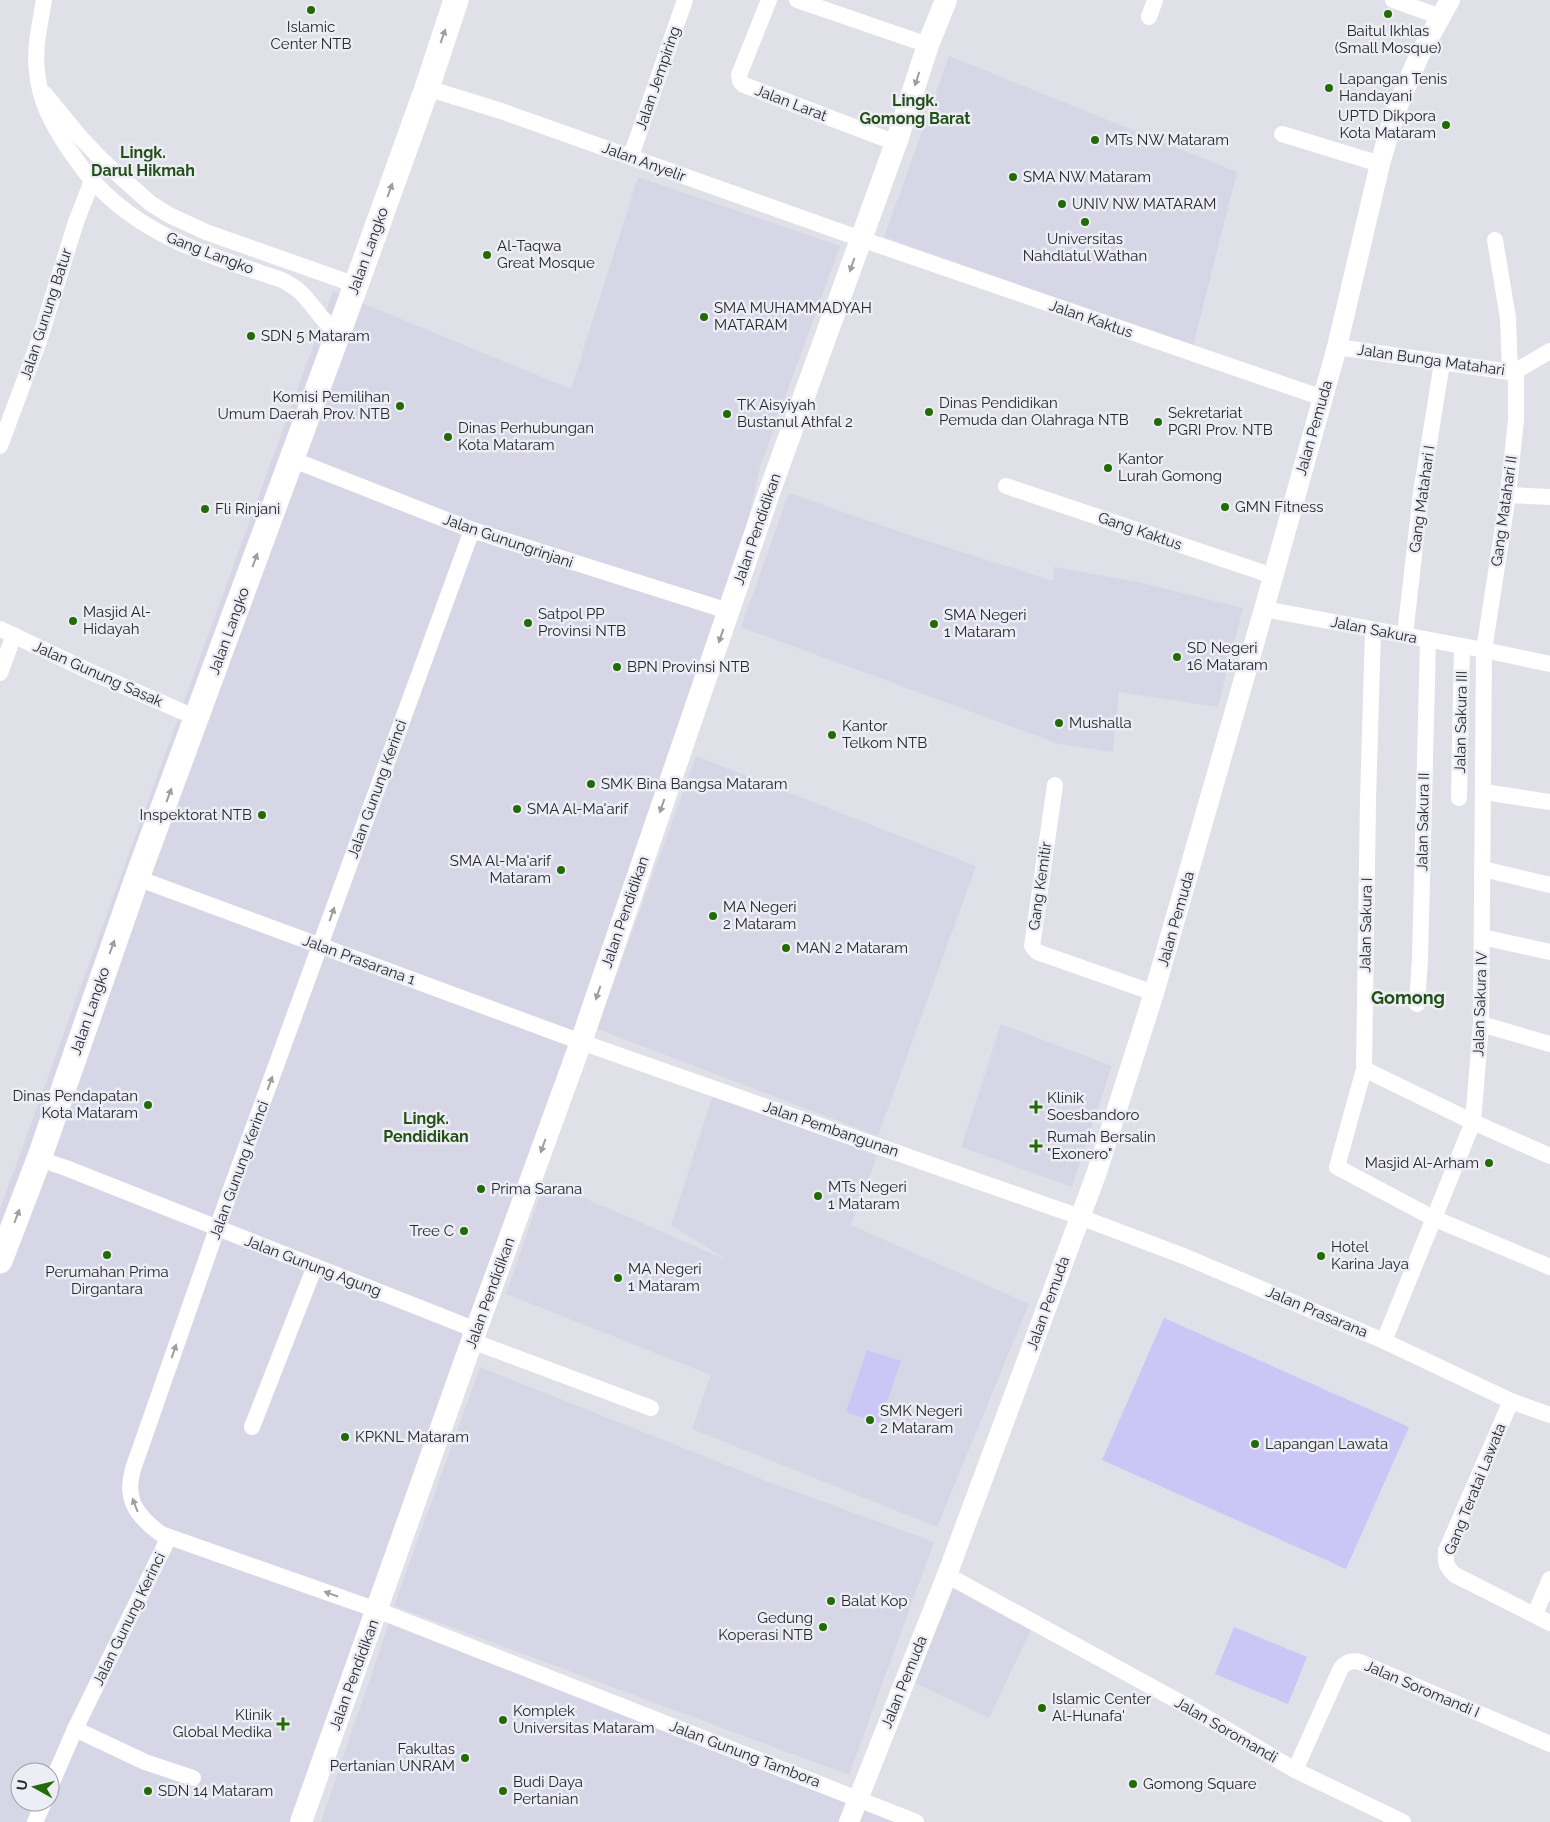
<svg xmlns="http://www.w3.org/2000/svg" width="1550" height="1822" font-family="Raleway,sans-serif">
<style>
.built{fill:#d7d6e7;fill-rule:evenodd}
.garden{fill:#cbc6f5}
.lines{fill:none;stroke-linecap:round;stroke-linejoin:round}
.minor{stroke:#fff;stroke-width:16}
.tertiary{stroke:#fff;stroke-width:20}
.secondary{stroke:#fff;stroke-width:22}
.primary{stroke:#fff;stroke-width:25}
.oneway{fill:#9e9ea0}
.poi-dot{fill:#226b07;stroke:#ededf6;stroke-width:2}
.labels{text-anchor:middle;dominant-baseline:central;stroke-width:5;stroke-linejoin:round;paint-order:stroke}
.poi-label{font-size:15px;fill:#28272b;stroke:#ededf6;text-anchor:start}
.street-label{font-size:15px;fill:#28272b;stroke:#ededf6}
.neighbourhood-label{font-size:16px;font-weight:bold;fill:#235017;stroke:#ededf6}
.quarter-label{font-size:18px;font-weight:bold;fill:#235017;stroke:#ededf6}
</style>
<rect width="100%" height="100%" fill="#e0e0e9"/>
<g class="built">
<path d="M949 56 1237 172 1193 347 884 237Z"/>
<path d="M638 177 840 246 760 467 729 603 297 1822H0V1209L333 291 571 389ZM20 1772H50V1802H20Z"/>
<path d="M789 493 912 536 1053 581 1054 567 1138 582 1243 608 1218 707 1119 692 1113 752 1059 744 741 627Z"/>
<path d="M696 756 976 866 878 1136 597 1029Z"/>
<path d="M1001 1024 1112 1066 1072 1187 961 1147Z"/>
<path d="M713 1095 877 1156 851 1225 1029 1304 937 1527 692 1429 711 1375 506 1294 545 1181 727 1260 671 1225Z"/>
<path d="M480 1367 769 1482 934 1542 849 1775 394 1606Z"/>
<path d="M953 1589 1031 1630 989 1718 913 1682Z"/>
<path d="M391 1617 906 1822H321Z"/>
</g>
<g class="garden">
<path d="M1164 1318 1409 1427 1346 1569 1102 1460Z"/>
<path d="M867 1350 901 1361 880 1423 846 1412Z"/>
<path d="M1234 1627 1307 1657 1288 1704 1215 1674Z"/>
</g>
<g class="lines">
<g class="minor">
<path d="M44 0C40 24 34 48 37 71 39 100 52 124 68 148 76 159 83 171 93 181 144 238 212 256 282 280 303 291 304 296 319 314 324 321 332 327 338 334"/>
<path d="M769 0 739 75 740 81 744 85 896 143"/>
<path d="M797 0 928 45"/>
<path d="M1393 0 1441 17"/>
<path d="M1149 17 1155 0"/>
<path d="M427 88 501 111 861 239 1323 398"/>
<path d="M45 94 81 138 103 161 150 203 169 215 206 232 356 285"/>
<path d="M1282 134 1380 164"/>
<path d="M631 156 685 0"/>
<path d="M1495 240 1508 318 1510 372"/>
<path d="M1337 347 1510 372 1516 371 1550 351"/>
<path d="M0 446 39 341 76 222 92 181"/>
<path d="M291 459 472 530 728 611"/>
<path d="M1006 486 1273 576"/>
<path d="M1508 495 1550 497"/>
<path d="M472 530 232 1186 133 1469C124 1500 137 1516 161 1534L377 1610 916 1822"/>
<path d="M1264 609 1484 650 1550 664"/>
<path d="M0 629 93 673 197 718"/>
<path d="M1373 630 1368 800 1364 1069 1337 1167 1433 1218 1550 1267"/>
<path d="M1405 635 1421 493 1442 363"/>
<path d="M0 673 14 635"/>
<path d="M1055 785 1032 946 1037 952 1154 993"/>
<path d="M1484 792 1550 802"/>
<path d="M1459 798 1462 646"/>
<path d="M1483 869 1550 885"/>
<path d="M137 878 581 1042 1080 1217 1186 1257 1384 1341 1511 1401 1550 1415"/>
<path d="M1482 937 1550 952"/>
<path d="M1417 1004 1420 959 1428 640"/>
<path d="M1481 1024 1550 1044"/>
<path d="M1364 1069 1473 1122 1550 1156"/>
<path d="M39 1159 66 1168 476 1330"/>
<path d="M472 1341 651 1408"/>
<path d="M1384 1341 1473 1122 1481 1024 1484 650 1508 495 1516 420V371"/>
<path d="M1511 1401 1446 1551C1445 1562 1446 1567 1455 1575L1550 1623"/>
<path d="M252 1427 315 1266"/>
<path d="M947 1575 1185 1705 1295 1770 1403 1822"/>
<path d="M1535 1614 1550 1579"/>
<path d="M75 1729 145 1762 193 1778"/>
<path d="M1295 1770 1341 1668C1346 1662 1352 1660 1360 1662L1550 1744"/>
<path d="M50 1787 75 1729 169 1537"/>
<path d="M35 1822 44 1802"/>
</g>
<path class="tertiary" d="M849 1822 947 1575 1097 1172 1154 993 1264 609 1337 347 1380 164 1394 115 1419 56 1450 0"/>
<path class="secondary" d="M301 1822 472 1341 581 1042 770 490 896 143 928 45 946 0"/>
<path class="primary" d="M0 1261 39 1159 137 878 356 285 427 88 456 0"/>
</g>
<defs><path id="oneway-solid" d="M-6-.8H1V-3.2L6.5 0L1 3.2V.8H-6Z" transform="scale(1.25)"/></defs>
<g class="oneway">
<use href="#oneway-solid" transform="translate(443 36) rotate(-71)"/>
<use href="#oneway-solid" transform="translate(917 79) rotate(108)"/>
<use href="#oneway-solid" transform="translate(390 190) rotate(-70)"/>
<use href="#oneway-solid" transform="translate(852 265) rotate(109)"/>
<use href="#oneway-solid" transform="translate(255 560) rotate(-70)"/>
<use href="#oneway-solid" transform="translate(721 636) rotate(109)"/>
<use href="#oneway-solid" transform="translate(169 795) rotate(-70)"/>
<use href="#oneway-solid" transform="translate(662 806) rotate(109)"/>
<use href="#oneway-solid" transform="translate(332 914) rotate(-70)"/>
<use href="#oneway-solid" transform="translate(112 947) rotate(-70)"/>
<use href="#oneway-solid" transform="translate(598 993) rotate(109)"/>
<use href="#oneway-solid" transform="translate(270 1083) rotate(-70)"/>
<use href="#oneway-solid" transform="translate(543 1146) rotate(110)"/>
<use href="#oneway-solid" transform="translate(17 1216) rotate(-69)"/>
<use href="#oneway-solid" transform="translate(174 1351) rotate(-71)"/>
<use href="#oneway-solid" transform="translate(135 1505) rotate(-111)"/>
<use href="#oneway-solid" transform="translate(331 1594) rotate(-161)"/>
</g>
<g class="poi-dot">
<circle cx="311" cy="10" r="5"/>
<circle cx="1388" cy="14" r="5"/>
<circle cx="1329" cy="88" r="5"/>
<circle cx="1446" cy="125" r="5"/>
<circle cx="1095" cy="140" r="5"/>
<circle cx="1013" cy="177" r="5"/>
<circle cx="1062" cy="204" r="5"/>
<circle cx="1085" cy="222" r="5"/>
<circle cx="487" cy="255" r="5"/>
<circle cx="704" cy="317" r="5"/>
<circle cx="251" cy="336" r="5"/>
<circle cx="400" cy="406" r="5"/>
<circle cx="929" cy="412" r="5"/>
<circle cx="727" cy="414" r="5"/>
<circle cx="1158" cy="422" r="5"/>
<circle cx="448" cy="437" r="5"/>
<circle cx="1108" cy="468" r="5"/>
<circle cx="1225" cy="507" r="5"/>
<circle cx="205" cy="509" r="5"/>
<circle cx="73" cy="621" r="5"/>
<circle cx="528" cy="623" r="5"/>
<circle cx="934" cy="624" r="5"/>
<circle cx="1177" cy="657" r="5"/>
<circle cx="617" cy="667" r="5"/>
<circle cx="1059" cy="723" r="5"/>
<circle cx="832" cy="735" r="5"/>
<circle cx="591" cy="784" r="5"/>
<circle cx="517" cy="809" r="5"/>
<circle cx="262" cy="815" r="5"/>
<circle cx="561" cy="870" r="5"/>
<circle cx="713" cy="916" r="5"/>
<circle cx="786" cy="948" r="5"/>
<circle cx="148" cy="1105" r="5"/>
<path d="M1033.5 1099.5h5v5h5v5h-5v5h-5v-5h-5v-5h5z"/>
<path d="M1033.5 1138.5h5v5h5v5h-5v5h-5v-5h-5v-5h5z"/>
<circle cx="1489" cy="1163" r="5"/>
<circle cx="481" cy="1189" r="5"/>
<circle cx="818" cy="1196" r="5"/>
<circle cx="464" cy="1231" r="5"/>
<circle cx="107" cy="1255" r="5"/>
<circle cx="1321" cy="1256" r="5"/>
<circle cx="618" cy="1278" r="5"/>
<circle cx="870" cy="1420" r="5"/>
<circle cx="345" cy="1437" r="5"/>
<circle cx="1255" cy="1444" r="5"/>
<circle cx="831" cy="1601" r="5"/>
<circle cx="823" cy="1627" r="5"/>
<circle cx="1042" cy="1708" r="5"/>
<circle cx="503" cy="1720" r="5"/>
<path d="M280.5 1716.5h5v5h5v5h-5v5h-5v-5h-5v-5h5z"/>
<circle cx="465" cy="1758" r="5"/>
<circle cx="1133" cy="1784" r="5"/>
<circle cx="148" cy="1791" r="5"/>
<circle cx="503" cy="1791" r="5"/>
</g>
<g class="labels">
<g class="poi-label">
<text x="311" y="27" text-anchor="middle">Islamic<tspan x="311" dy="17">Center NTB</tspan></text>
<text x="1388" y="31" text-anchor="middle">Baitul Ikhlas<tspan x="1388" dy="17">(Small Mosque)</tspan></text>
<text x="1339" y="79">Lapangan Tenis<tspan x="1339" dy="17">Handayani</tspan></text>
<text x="1436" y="116" text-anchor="end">UPTD Dikpora<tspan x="1436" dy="17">Kota Mataram</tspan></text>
<text x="1105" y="140">MTs NW Mataram</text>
<text x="1023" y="177">SMA NW Mataram</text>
<text x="1072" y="204">UNIV NW MATARAM</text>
<text x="1085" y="239" text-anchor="middle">Universitas<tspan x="1085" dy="17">Nahdlatul Wathan</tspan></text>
<text x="497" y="246">Al-Taqwa<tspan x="497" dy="17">Great Mosque</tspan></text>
<text x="714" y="308">SMA MUHAMMADYAH<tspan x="714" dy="17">MATARAM</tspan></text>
<text x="261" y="336">SDN 5 Mataram</text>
<text x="390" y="397" text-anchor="end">Komisi Pemilihan<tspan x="390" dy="17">Umum Daerah Prov. NTB</tspan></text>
<text x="939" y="403">Dinas Pendidikan<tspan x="939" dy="17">Pemuda dan Olahraga NTB</tspan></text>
<text x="737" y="405">TK Aisyiyah<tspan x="737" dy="17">Bustanul Athfal 2</tspan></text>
<text x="1168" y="413">Sekretariat<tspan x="1168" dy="17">PGRI Prov. NTB</tspan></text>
<text x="458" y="428">Dinas Perhubungan<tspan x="458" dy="17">Kota Mataram</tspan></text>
<text x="1118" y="459">Kantor<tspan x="1118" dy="17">Lurah Gomong</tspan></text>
<text x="1235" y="507">GMN Fitness</text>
<text x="215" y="509">Fli Rinjani</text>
<text x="83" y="612">Masjid Al-<tspan x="83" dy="17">Hidayah</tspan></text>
<text x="538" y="614">Satpol PP<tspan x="538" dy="17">Provinsi NTB</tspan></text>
<text x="944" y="615">SMA Negeri<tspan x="944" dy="17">1 Mataram</tspan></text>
<text x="1187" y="648">SD Negeri<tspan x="1187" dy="17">16 Mataram</tspan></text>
<text x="627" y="667">BPN Provinsi NTB</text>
<text x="1069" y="723">Mushalla</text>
<text x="842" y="726">Kantor<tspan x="842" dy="17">Telkom NTB</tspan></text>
<text x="601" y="784">SMK Bina Bangsa Mataram</text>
<text x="527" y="809">SMA Al-Ma'arif</text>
<text x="252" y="815" text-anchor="end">Inspektorat NTB</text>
<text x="551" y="861" text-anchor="end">SMA Al-Ma'arif<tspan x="551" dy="17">Mataram</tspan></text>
<text x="723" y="907">MA Negeri<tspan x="723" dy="17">2 Mataram</tspan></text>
<text x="796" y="948">MAN 2 Mataram</text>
<text x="138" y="1096" text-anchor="end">Dinas Pendapatan<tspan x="138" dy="17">Kota Mataram</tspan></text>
<text x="1047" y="1098">Klinik<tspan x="1047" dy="17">Soesbandoro</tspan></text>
<text x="1047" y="1137">Rumah Bersalin<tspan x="1047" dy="17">"Exonero"</tspan></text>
<text x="1479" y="1163" text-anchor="end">Masjid Al-Arham</text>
<text x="828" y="1187">MTs Negeri<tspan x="828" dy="17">1 Mataram</tspan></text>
<text x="491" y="1189">Prima Sarana</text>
<text x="454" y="1231" text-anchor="end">Tree C</text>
<text x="1331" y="1247">Hotel<tspan x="1331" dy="17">Karina Jaya</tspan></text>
<text x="628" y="1269">MA Negeri<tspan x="628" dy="17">1 Mataram</tspan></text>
<text x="107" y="1272" text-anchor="middle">Perumahan Prima<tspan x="107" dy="17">Dirgantara</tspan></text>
<text x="880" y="1411">SMK Negeri<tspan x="880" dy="17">2 Mataram</tspan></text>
<text x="355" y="1437">KPKNL Mataram</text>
<text x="1265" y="1444">Lapangan Lawata</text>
<text x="841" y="1601">Balat Kop</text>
<text x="813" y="1618" text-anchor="end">Gedung<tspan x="813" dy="17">Koperasi NTB</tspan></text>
<text x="1052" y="1699">Islamic Center<tspan x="1052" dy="17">Al-Hunafa'</tspan></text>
<text x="513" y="1711">Komplek<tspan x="513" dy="17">Universitas Mataram</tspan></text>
<text x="272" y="1715" text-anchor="end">Klinik<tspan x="272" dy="17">Global Medika</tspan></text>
<text x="455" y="1749" text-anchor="end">Fakultas<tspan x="455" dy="17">Pertanian UNRAM</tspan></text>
<text x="513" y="1782">Budi Daya<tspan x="513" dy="17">Pertanian</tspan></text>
<text x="1143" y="1784">Gomong Square</text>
<text x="158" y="1791">SDN 14 Mataram</text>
</g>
<g class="street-label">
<text transform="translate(658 78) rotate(-71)">Jalan Jempiring</text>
<text transform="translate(791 103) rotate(21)">Jalan Larat</text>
<text transform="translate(644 162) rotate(20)">Jalan Anyelir</text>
<text transform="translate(368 251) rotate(-70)">Jalan Langko</text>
<text transform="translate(210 253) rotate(21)">Gang Langko</text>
<text transform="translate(46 314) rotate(-72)">Jalan Gunung Batur</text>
<text transform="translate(1091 319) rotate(19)">Jalan Kaktus</text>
<text transform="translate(1431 360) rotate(8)">Jalan Bunga Matahari</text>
<text transform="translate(1314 428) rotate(-74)">Jalan Pemuda</text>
<text transform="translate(1422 499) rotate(-82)">Gang Matahari I</text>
<text transform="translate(1504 511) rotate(-82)">Gang Matahari II</text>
<text transform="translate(757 529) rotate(-71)">Jalan Pendidikan</text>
<text transform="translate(1140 531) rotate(19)">Gang Kaktus</text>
<text transform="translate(508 541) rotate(19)">Jalan Gunungrinjani</text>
<text transform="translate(1374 630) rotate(11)">Jalan Sakura</text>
<text transform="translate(229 631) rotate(-70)">Jalan Langko</text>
<text transform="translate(98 674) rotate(24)">Jalan Gunung Sasak</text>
<text transform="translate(1461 722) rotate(-89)">Jalan Sakura III</text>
<text transform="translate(377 789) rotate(-70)">Jalan Gunung Kerinci</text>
<text transform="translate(1423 822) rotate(-89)">Jalan Sakura II</text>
<text transform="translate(1040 886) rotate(-82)">Gang Kemitir</text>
<text transform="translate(625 912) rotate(-71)">Jalan Pendidikan</text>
<text transform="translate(1176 919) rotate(-74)">Jalan Pemuda</text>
<text transform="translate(1366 925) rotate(-89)">Jalan Sakura I</text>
<text transform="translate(359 960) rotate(20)">Jalan Prasarana 1</text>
<text transform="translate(1480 1004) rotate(-88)">Jalan Sakura IV</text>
<text transform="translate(90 1011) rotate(-71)">Jalan Langko</text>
<text transform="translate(831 1129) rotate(19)">Jalan Pembangunan</text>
<text transform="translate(239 1170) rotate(-70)">Jalan Gunung Kerinci</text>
<text transform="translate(313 1266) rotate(21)">Jalan Gunung Agung</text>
<text transform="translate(490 1293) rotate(-70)">Jalan Pendidikan</text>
<text transform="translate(1048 1303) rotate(-70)">Jalan Pemuda</text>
<text transform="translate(1317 1312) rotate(23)">Jalan Prasarana</text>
<text transform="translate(1475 1489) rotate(-68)">Gang Teratai Lawata</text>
<text transform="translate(129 1619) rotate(-64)">Jalan Gunung Kerinci</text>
<text transform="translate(354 1675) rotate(-70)">Jalan Pendidikan</text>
<text transform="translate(904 1682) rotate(-68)">Jalan Pemuda</text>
<text transform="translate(1422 1689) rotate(23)">Jalan Soromandi I</text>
<text transform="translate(1226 1730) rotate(30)">Jalan Soromandi</text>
<text transform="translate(745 1754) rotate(21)">Jalan Gunung Tambora</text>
</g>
<g class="neighbourhood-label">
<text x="915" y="100">Lingk.<tspan x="915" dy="18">Gomong Barat</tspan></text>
<text x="143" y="152">Lingk.<tspan x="143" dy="18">Darul Hikmah</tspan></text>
<text x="426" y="1118">Lingk.<tspan x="426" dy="18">Pendidikan</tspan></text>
</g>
<g class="quarter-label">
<text x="1408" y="997">Gomong</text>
</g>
</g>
<g transform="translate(35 1787) rotate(278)"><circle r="24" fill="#ededf6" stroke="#9e9ea5"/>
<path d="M0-4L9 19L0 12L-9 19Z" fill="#226b07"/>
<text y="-8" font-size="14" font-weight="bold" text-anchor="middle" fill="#28272b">U</text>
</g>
</svg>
